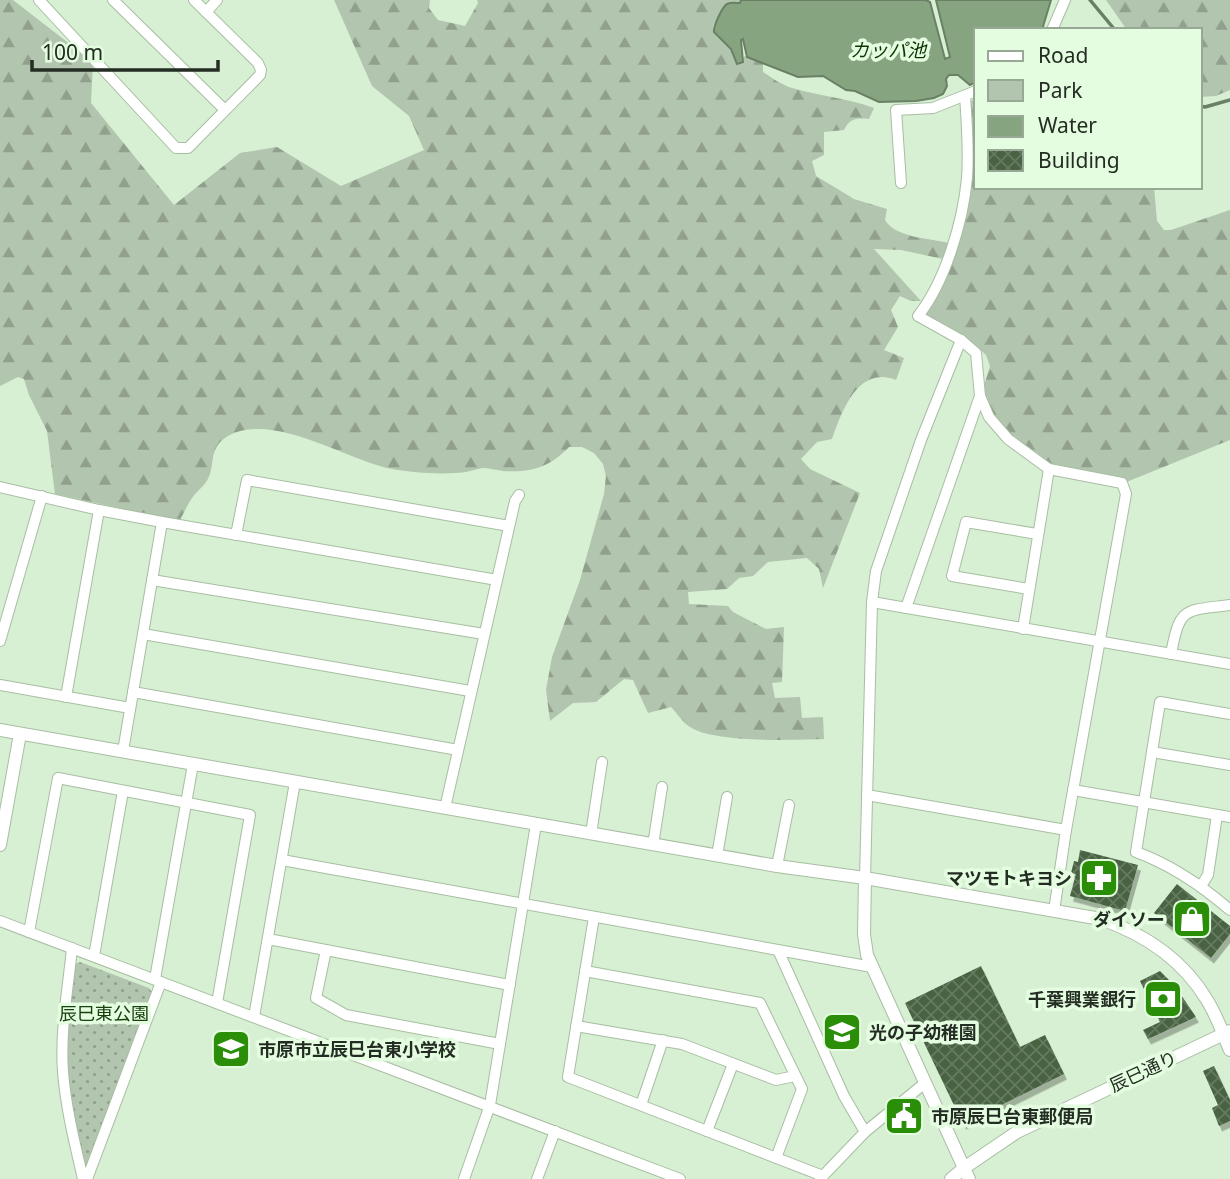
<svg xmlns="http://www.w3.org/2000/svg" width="1230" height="1179" font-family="'Noto Sans','Noto Sans JP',sans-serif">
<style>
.green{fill:url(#green-dots)}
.forest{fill:url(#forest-firs)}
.water{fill:#87a481;stroke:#698065;stroke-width:2}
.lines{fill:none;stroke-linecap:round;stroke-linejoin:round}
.stream{stroke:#698065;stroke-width:3.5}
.building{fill:url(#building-cross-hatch);filter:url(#shadow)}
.minor-casing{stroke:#a8bea3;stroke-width:12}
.tertiary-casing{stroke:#a8bea3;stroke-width:14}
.minor{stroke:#fff;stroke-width:10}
.tertiary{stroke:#fff;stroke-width:12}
.labels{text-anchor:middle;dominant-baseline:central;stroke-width:7;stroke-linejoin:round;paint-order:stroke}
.poi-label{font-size:18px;font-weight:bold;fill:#242d23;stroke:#e4fcdf;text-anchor:end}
.park-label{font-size:18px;fill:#18400f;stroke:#e4fcdf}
.street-label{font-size:18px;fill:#242d23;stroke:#e4fcdf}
.water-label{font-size:19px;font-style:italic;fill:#0b3402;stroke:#e4fcdf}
</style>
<defs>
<pattern id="green-dots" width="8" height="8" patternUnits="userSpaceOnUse" patternTransform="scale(1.75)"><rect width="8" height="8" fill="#b2c5ae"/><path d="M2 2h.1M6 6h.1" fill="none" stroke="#91a08d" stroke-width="1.8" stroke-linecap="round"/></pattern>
<pattern id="forest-firs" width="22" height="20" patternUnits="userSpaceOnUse" patternTransform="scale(1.75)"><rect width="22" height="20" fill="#b2c5ae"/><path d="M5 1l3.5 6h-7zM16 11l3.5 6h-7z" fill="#91a08d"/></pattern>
<pattern id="building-cross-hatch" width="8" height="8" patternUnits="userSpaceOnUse" patternTransform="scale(1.75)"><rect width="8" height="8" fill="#486242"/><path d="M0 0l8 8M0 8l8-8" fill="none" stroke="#657a61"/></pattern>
<filter id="shadow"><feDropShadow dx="3" dy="5.5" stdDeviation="0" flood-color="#0004"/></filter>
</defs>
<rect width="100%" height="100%" fill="#d7efd2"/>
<path class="green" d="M80 962 149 988 152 993 85 1169H80L64 1052 74 964Z"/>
<g class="forest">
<path d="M0 0H13L93 62 91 103 174 205 240 153 277 147 341 186 424 150 409 116 372 86 334 0H430L429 8 438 20 465 26 478 3 477 0H741V3L726 4 713 26 714 32 731 49 737 63 743 60 744 56 763 62V72C772 78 782 85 792 88 819 96 847 98 874 108L869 119C856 118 850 118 844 130L824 132V155L812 161 816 176 854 199 887 209 885 220C896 238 929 238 948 243L943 259 901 250 874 249 921 301H911L900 296 891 310 898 327 884 350 904 358 896 380C858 365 842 411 832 439L817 442 801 459 810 469 860 493 823 588 819 569 807 558 768 562 753 576 739 578 727 589 688 592 689 604 728 606 733 612 766 629 784 627 782 682 772 683 775 698 800 697 802 718 823 717 824 739C794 740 714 743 690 727 683 723 677 713 671 707L648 713 633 680 624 679 596 702 573 703 550 721 546 690 552 657 580 580 604 494 606 476 603 464 594 453 582 447H569C550 467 531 473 503 471 496 470 489 468 482 468 477 469 471 471 466 472 444 475 414 473 392 469 346 460 273 411 228 436 206 449 217 467 206 482 202 488 196 492 192 498 187 505 184 514 179 521L55 494 47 431 29 395 24 379 18 377 0 386Z"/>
<path d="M1106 0H1230V90L1216 96 1200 97V30H1127Z"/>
<path d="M976 96V187H1154L1157 221 1164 230H1171L1230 210V440L1124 483 1051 465 1010 437 989 408 983 389 990 366 986 355 977 346 964 340 925 314 957 244 971 102Z"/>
</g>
<path class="water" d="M741 0H926L930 2 945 59 950 57 936 0H1051L1042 30H976V82L970 85 958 75H949L946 79 947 86 943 94 934 98 916 101 879 102 855 91 846 90 823 76 798 77 747 57 743 39 741 40 743 62 737 64 731 49 714 32C713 26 723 6 727 4 731 2 736 3 740 3Z"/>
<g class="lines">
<g class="stream">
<path d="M1090 0 1115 30"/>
<path d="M1200 106 1205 107 1230 100"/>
</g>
</g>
<g class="building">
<path d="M1080 850 1138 865 1125 911 1070 896 1076 874 1071 873 1074 861 1078 862Z"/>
<path d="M1177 884 1230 926V934L1211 958 1154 913Z"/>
<path d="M981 966 1020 1047 1045 1035 1064 1074 963 1124 905 1003Z"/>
<path d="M1160 971 1175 986 1196 1017 1148 1039 1143 1030 1160 1022 1140 981Z"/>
<path d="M1214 1066 1230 1100V1121L1219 1126 1212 1108 1218 1105 1203 1071Z"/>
</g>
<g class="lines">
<g class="minor-casing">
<g id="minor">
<path d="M39 0 176 148H188L260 75 261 70 258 63 206 12 217 0"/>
<path d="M113 0 225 110"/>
<path d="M194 0 206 12"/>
<path d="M1052 30 1065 0"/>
<path d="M965 96C967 123 969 151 967 178 963 222 945 282 918 316L961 340 976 353 980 396 989 417 1008 439 1049 469 1122 483 1126 494 1066 830 1054 911"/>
<path d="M901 183 896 110 933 108 976 91"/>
<path d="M0 487 99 510 162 522 497 580"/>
<path d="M236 535 247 480 509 526"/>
<path d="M152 580 484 634"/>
<path d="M1029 589 952 576 966 522 1037 534"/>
<path d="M872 602 1230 664"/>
<path d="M906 608 980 396"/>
<path d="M1023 629 1049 469"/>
<path d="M143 634 470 691"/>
<path d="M0 641 42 496"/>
<path d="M1171 654C1180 606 1184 611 1230 605"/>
<path d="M0 685 130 708"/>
<path d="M133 692 458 750"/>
<path d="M66 697 99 510"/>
<path d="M1230 714 1160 702 1136 852C1172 865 1201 885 1230 910"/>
<path d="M123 751 162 522"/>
<path d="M1152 752 1230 765"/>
<path d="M1073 790 1230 817"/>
<path d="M867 795 1066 830"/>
<path d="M445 808 515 501 519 495"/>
<path d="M591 834 602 762"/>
<path d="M653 845 662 787"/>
<path d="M717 856 727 797"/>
<path d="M282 860 872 967"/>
<path d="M777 866 789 805"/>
<path d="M865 878 872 602 876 571 921 440 961 340"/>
<path d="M1201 886 1208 875 1217 815"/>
<path d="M594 917 568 1077 823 1176"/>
<path d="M0 921 680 1179"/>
<path d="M29 932 58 778 250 815 217 1003"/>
<path d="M268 939 510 985"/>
<path d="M72 948C68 989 60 1031 63 1072 66 1109 75 1144 83 1179"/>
<path d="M326 950 316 998 346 1015 500 1044"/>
<path d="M778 950 844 1096 865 1132"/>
<path d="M94 956 123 791"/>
<path d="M585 971 760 1003 802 1089 776 1158"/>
<path d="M155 979 193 764"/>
<path d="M254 1017 295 782"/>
<path d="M576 1026 682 1044 776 1080 795 1076"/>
<path d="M641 1105 663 1040"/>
<path d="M707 1131 733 1064"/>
<path d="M87 1179 161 982"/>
<path d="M464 1179 490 1105 536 824"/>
<path d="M537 1179 555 1131"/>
<path d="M820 1179 865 1132 925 1083"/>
</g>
</g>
<g class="tertiary-casing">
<g id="tertiary">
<path d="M0 730 777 866 865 878 1101 919C1144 934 1183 960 1207 1000 1217 1016 1223 1034 1230 1050"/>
<path d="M0 845 20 734"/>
<path d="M865 878 864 934 867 955 969 1179"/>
<path d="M951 1179 964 1168 1017 1132 1230 1031"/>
</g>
</g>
<use href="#minor" class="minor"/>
<use href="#tertiary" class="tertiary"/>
</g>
<defs>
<g id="pharmacy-square" transform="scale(2.0125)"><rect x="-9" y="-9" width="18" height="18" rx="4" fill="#2a8e08" stroke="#e4fcdf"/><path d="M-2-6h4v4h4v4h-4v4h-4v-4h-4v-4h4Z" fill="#fff"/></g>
<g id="shop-square" transform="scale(2.0125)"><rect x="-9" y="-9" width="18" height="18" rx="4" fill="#2a8e08" stroke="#e4fcdf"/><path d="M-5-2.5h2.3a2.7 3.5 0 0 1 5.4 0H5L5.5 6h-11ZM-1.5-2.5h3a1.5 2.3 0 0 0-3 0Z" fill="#fff"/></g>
<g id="bank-square" transform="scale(2.0125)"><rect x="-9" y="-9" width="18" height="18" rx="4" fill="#2a8e08" stroke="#e4fcdf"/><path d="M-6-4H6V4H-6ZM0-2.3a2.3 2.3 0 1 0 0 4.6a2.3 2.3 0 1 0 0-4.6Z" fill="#fff"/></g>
<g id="school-square" transform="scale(2.0125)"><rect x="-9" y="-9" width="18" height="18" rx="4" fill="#2a8e08" stroke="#e4fcdf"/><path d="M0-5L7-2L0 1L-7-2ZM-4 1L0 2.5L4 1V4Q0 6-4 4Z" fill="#fff"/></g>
<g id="civic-square" transform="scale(2.0125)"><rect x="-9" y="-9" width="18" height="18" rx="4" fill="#2a8e08" stroke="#e4fcdf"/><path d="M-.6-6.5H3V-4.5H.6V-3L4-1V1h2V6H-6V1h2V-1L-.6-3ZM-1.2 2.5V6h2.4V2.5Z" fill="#fff"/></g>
</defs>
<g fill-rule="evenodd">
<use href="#pharmacy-square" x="1099" y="878"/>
<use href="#shop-square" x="1192" y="919"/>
<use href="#bank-square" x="1163" y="999"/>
<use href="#school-square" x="842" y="1032"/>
<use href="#school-square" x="231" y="1049"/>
<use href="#civic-square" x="904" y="1116"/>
</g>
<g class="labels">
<g class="poi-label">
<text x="1072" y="878">マツモトキヨシ</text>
<text x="1165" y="919">ダイソー</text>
<text x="1136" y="999">千葉興業銀行</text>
<text x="869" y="1032" text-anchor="start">光の子幼稚園</text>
<text x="258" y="1049" text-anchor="start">市原市立辰巳台東小学校</text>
<text x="931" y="1116" text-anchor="start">市原辰巳台東郵便局</text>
</g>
<g class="park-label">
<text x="104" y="1013">辰巳東公園</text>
</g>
<g class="street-label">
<text transform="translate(1143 1071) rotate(-25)">辰巳通り</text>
</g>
<g class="water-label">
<text x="888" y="50">カッパ池</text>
</g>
</g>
<rect x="974" y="28" width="228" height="161" fill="#e4fcdf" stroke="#97a994" stroke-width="2"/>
<rect x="988" y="51" width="35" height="10" fill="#ffffff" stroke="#97a994" stroke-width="2"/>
<text x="1038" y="63" font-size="21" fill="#242d23">Road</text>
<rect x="988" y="80" width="35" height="21" fill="#b2c5ae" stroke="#97a994" stroke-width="2"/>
<text x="1038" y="98" font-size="21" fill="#242d23">Park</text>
<rect x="988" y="116" width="35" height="21" fill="#87a481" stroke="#97a994" stroke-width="2"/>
<text x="1038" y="133" font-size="21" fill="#242d23">Water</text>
<rect x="988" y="150" width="35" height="21" fill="url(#building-cross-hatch)" stroke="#97a994" stroke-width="2"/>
<text x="1038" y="168" font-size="21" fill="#242d23">Building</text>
<path d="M32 60v10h186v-10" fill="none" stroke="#242d23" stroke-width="3.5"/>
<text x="42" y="60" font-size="21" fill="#242d23" stroke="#e4fcdf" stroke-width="5" paint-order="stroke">100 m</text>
</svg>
